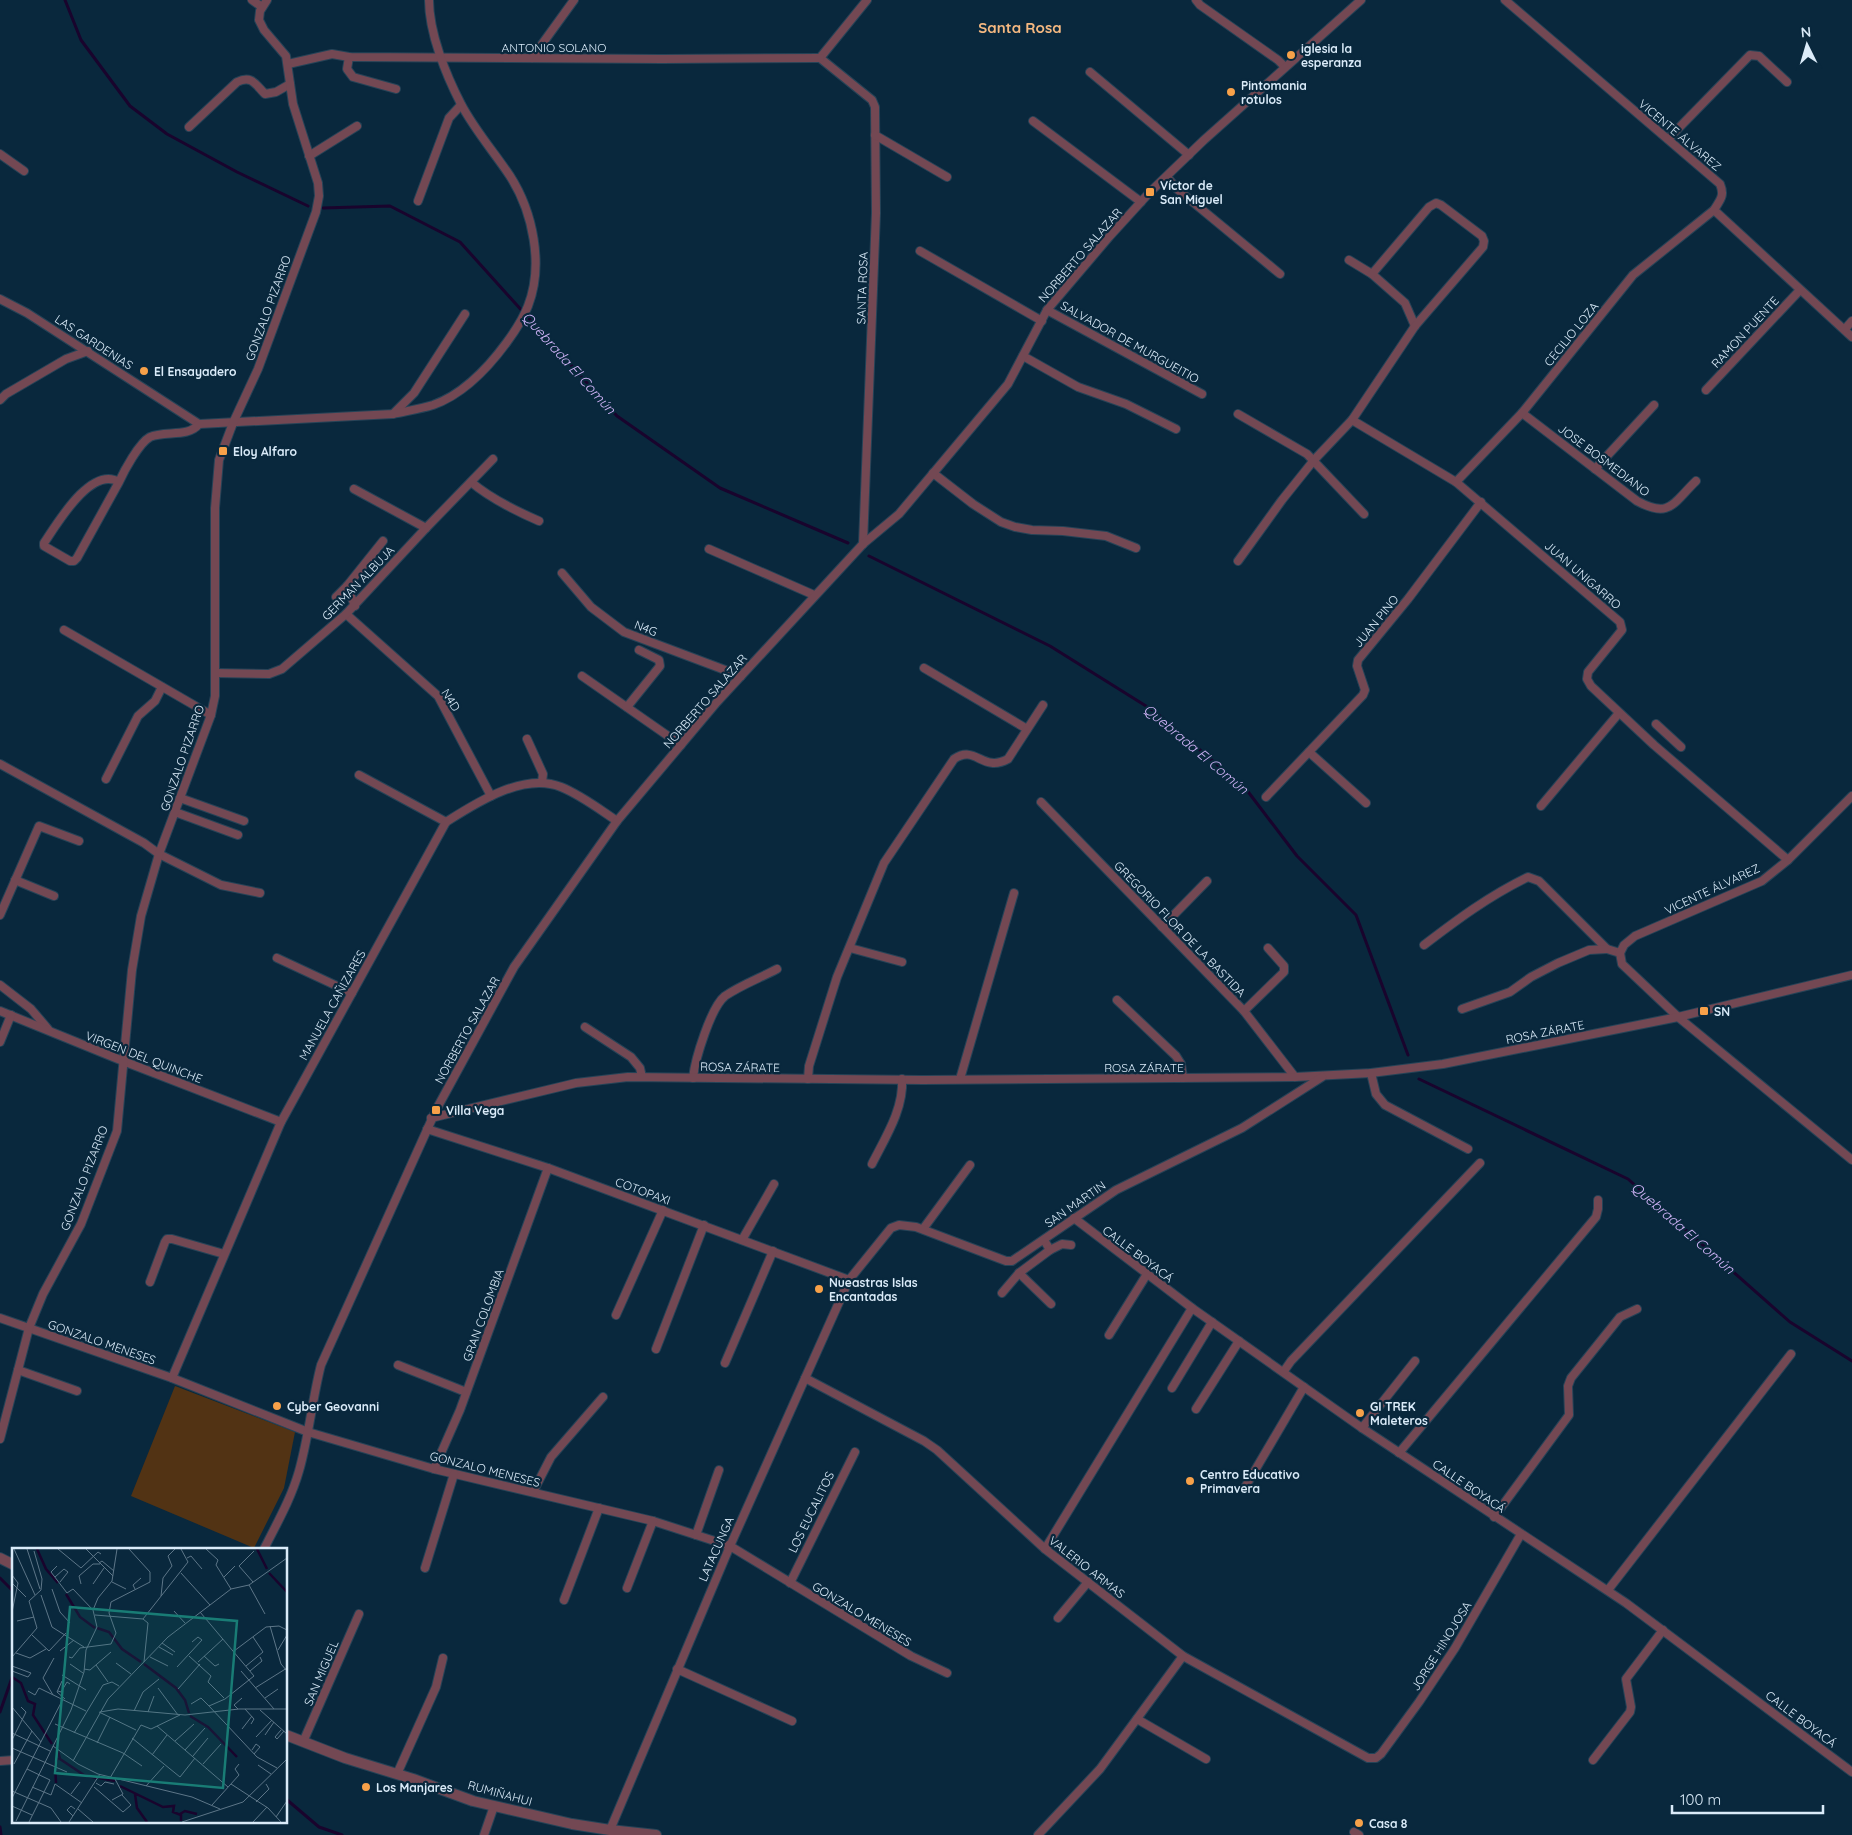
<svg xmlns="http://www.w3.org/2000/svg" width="1852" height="1835" font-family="Quicksand,sans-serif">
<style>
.green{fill:#523314}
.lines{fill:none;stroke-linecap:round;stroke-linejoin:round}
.stream{stroke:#19042d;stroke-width:3}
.minor-casing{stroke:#264357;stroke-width:10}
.tertiary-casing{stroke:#264357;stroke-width:12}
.minor{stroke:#734853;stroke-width:8}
.tertiary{stroke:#734853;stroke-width:10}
.poi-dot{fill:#f7a149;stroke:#09283d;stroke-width:2}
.labels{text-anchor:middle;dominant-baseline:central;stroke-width:4.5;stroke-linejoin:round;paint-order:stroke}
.street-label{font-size:12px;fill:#daebf9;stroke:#09283d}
.poi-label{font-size:12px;font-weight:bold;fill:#daebf9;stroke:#09283d;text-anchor:start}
.water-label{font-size:14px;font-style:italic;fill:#d0b4f8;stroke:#09283d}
.quarter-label{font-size:15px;font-weight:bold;fill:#f4b880;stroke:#09283d}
.inset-river{fill:none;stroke:#19042d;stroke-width:2.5}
.inset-road{fill:none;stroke:#5d7688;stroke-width:1}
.view{fill:#197c75;fill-opacity:0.15;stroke:#197c75;stroke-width:2.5}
.inset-edge{fill:none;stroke:#daebf9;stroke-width:2.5}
</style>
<rect width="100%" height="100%" fill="#09283d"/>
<path class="green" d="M175 1386 295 1432 284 1488 254 1548 131 1496Z"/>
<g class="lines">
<g class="stream">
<path d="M65 0 81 40 130 106 167 134 237 172 308 206"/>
<path d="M323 208 390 206 460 242 617 416 720 488 848 543"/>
<path d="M869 556 1050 646 1154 711 1246 789 1297 856 1356 915 1408 1055"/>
<path d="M1419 1079 1628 1179 1790 1322 1852 1361"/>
<path d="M0 1578 14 1592"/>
<path d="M0 1712 14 1672"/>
<path d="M286 1799 319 1827 342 1835"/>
<path d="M0 1827 1 1835"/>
</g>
<g class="minor-casing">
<g id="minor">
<path d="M252 0 262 7"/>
<path d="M1196 0 1200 5 1278 60 1285 67"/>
<path d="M349 57 347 69 353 77 396 89"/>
<path d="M532 58 574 0"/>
<path d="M820 58 872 100 875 107 876 213 863 544"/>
<path d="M820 58 867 0"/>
<path d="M288 64 332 54 349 57 662 59 820 58"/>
<path d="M1090 72 1189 155"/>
<path d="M1033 121 1141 202"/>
<path d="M189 127 237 82C252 75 255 84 265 94L276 92 290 84"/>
<path d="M875 135 947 177"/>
<path d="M1668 139 1750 55 1759 56 1787 82"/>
<path d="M0 154 24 171"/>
<path d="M309 156 357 126"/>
<path d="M1167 177 1177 189 1280 274"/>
<path d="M418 201 449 118 461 105"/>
<path d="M1714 210 1852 337"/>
<path d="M920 251 1042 321"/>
<path d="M1349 260 1372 274 1405 303 1415 326"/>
<path d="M0 299 27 313 199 424"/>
<path d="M1047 310 1202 394"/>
<path d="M1845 329 1852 321"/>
<path d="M1023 356 1078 387 1126 404 1176 429"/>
<path d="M1706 390 1800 290"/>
<path d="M0 400 6 394 66 359 88 351"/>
<path d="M1522 413 1637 501C1670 519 1673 503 1696 481"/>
<path d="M393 414 414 393 465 314"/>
<path d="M1238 414 1307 454 1364 514"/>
<path d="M1352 420 1456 482 1620 622 1622 630 1588 672 1587 679 1591 686 1654 745 1788 860"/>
<path d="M1595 469 1654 405"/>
<path d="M933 473 973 504 1001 522 1015 527 1032 530 1063 531 1106 536 1136 548"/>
<path d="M119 482C91 465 57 524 44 543V546L70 561H74L77 558 119 482C124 471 139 443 150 437 165 430 188 438 199 424L393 414C406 411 420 409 433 405 464 394 488 368 507 342 515 331 523 319 528 306 544 265 533 212 510 176 494 152 474 129 461 104 446 75 429 33 429 0"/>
<path d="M471 482C491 499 516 511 539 521"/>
<path d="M1456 482 1522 413 1633 275 1714 210C1720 200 1725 196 1720 184L1505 0"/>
<path d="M354 489 426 528"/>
<path d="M709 549 814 595"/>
<path d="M1238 561 1282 500 1314 460 1352 420 1415 326 1483 247 1484 241 1482 236 1441 205 1436 203 1429 207 1372 274"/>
<path d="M562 573 591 607 624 632 741 676"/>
<path d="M336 597 347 586"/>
<path d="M355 606 347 586 383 541"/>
<path d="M346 614 438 696 491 796"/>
<path d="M64 630 211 715"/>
<path d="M924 668 1027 729"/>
<path d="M215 673 269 674 282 669 346 614 426 528 493 459"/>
<path d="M582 676 681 745"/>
<path d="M627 707 660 666 659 660 639 650"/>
<path d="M1656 724 1681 747"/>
<path d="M527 739 543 774 542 782"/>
<path d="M1309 752 1366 803"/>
<path d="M0 764 144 843 159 854 221 885 260 893"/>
<path d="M359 775 446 822"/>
<path d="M106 779 138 716 155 701 162 687"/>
<path d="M1266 797 1363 695 1365 690 1357 666 1358 660 1408 599 1481 502"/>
<path d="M180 798 244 821"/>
<path d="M1041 802 1244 1011 1295 1077"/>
<path d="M1541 806 1619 713"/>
<path d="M175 812 238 835"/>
<path d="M15 880 54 896"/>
<path d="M0 915 39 826 79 841"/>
<path d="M1162 927 1207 881"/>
<path d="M1424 945C1458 919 1489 896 1528 877L1539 881 1607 949 1620 953"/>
<path d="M850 948 902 962"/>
<path d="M1620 953 1622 964 1678 1017 1852 1160"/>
<path d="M1620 953 1624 945 1635 936 1762 881 1788 860 1852 796"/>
<path d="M277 958 352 993"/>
<path d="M0 985 31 1009 48 1029"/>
<path d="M1117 1000 1176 1056 1181 1064 1183 1078"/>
<path d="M1462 1009 1510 992 1531 977 1558 963 1589 950 1607 949"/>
<path d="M0 1011 123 1061 281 1122"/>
<path d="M1244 1011 1284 972V966L1268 948"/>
<path d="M585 1027 631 1057 640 1068 642 1077"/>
<path d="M0 1042 11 1015"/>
<path d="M1371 1073 1376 1094 1385 1105 1468 1149"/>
<path d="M693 1078C695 1059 711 1007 725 996 741 985 760 978 777 969"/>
<path d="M808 1079 809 1066 837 977 884 863 954 759C976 744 982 773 1008 759L1043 705"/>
<path d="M960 1079 1014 893"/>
<path d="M431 1118 576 1083 628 1077 923 1080 1295 1077 1371 1073 1443 1064 1678 1017 1852 975"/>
<path d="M427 1129 548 1168 849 1280"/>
<path d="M872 1164C885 1138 904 1109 902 1079"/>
<path d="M1074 1218 1192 1308 1362 1428 1626 1603 1852 1772"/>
<path d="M923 1229 970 1165"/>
<path d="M742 1240 774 1184"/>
<path d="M1044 1240 1050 1250 1019 1273 1051 1304"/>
<path d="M1050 1250 1062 1244 1071 1245"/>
<path d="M150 1282 165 1242 167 1239H172L224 1254"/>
<path d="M1002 1293 1019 1273"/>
<path d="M616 1315 663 1210"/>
<path d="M0 1318 172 1378 308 1432 434 1469 653 1521 730 1546 911 1656 947 1673"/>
<path d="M1109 1335 1147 1274"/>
<path d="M656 1349 704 1225"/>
<path d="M725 1363 773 1251"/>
<path d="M398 1365 466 1392"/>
<path d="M18 1370 77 1391"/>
<path d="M1284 1371 1291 1361 1480 1163"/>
<path d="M172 1378 281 1122 446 822C476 803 523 772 561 787 581 795 599 809 617 821"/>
<path d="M805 1378 924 1441 937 1450 1045 1549 1183 1656 1368 1758H1376L1381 1754 1419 1702 1455 1648 1521 1534"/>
<path d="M1172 1388 1212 1322"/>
<path d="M1196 1409 1239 1341"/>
<path d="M1362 1428 1415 1361"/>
<path d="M0 1439 29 1328 43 1294 81 1224 117 1131 132 970 141 916 159 854 211 715 215 696V508L219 460 233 423 258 369 316 212 319 196 318 183 293 104 286 56 264 30 259 20 260 11 267 0"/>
<path d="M1399 1453 1596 1217 1598 1209V1200"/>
<path d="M434 1469 460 1410 548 1168"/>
<path d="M1244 1489 1304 1387"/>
<path d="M533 1492 551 1457 603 1397"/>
<path d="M1494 1517 1569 1415 1568 1386 1571 1378 1620 1317 1637 1309"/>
<path d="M696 1535 719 1470"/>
<path d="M264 1549C277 1523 291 1499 299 1471 309 1436 312 1400 321 1365L436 1110 514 967 617 821 717 702 863 544 899 514 1008 384 1047 310 1109 237 1150 192 1204 140 1361 0"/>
<path d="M1045 1549 1192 1308"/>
<path d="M425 1568 454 1474"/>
<path d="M790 1583 855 1452"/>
<path d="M627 1588 653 1521"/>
<path d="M1608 1590 1791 1354"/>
<path d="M564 1600 599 1508"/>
<path d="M1058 1618 1088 1582"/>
<path d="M677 1669 792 1721"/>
<path d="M1137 1719 1206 1759"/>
<path d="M303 1742 359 1614"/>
<path d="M1593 1760 1630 1712 1631 1707 1626 1679 1663 1630"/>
<path d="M0 1761 14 1760"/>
<path d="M397 1774 436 1687 443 1658"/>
<path d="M610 1830 730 1546 849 1280 891 1228 899 1225 916 1227 1006 1261H1012L1116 1190 1242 1128 1322 1077"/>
<path d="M1354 1832 1359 1835"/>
<path d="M484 1835 494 1806"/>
<path d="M1038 1835 1100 1769 1183 1656"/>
</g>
</g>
<g class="tertiary-casing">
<g id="tertiary">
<path d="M0 1558 14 1565"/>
<path d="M286 1735 345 1758 413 1779 473 1801 572 1824 610 1830 656 1835"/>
</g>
</g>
<use href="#minor" class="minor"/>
<use href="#tertiary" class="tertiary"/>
</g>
<g class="poi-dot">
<circle cx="1291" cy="55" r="5"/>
<circle cx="1231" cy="92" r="5"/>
<rect x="1145" y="187" width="10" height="10" rx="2.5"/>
<circle cx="144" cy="371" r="5"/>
<rect x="218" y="446" width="10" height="10" rx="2.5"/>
<rect x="1699" y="1006" width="10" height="10" rx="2.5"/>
<rect x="431" y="1105" width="10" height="10" rx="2.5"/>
<circle cx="819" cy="1289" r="5"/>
<circle cx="277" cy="1406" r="5"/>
<circle cx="1360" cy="1413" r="5"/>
<circle cx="1190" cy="1481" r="5"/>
<circle cx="366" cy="1787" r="5"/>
<circle cx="1359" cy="1823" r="5"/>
</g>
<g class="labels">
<g class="street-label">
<text x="554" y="47">ANTONIO SOLANO</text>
<text transform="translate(1680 135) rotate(40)">VICENTE ÁLVAREZ</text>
<text transform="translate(1080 255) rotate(-49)">NORBERTO SALAZAR</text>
<text transform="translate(862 288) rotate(-88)">SANTA ROSA</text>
<text transform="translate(268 308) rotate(-70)">GONZALO PIZARRO</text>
<text transform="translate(1745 332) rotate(-47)">RAMON PUENTE</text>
<text transform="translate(1571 334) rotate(-51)">CECILIO LOZA</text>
<text transform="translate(94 342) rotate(33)">LAS GARDENIAS</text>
<text transform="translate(1130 342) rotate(29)">SALVADOR DE MURGUEITIO</text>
<text transform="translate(1604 460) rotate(37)">JOSE BOSMEDIANO</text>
<text transform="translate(1583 575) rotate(41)">JUAN UNIGARRO</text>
<text transform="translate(358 583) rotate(-46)">GERMAN ALBUJA</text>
<text transform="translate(1376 621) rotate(-51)">JUAN PINO</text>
<text transform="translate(646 628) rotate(21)">N4G</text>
<text transform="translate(451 700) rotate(58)">N4D</text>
<text transform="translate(705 701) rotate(-49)">NORBERTO SALAZAR</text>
<text transform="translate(182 758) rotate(-71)">GONZALO PIZARRO</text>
<text transform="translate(1712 889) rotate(-25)">VICENTE ÁLVAREZ</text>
<text transform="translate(1180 929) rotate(46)">GREGORIO FLOR DE LA BASTIDA</text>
<text transform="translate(332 1005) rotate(-61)">MANUELA CAÑIZARES</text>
<text transform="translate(467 1030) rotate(-61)">NORBERTO SALAZAR</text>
<text transform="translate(1545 1032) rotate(-11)">ROSA ZÁRATE</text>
<text transform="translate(144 1057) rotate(21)">VIRGEN DEL QUINCHE</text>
<text transform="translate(740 1067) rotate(1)">ROSA ZÁRATE</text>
<text x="1144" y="1067">ROSA ZÁRATE</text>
<text transform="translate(84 1178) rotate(-69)">GONZALO PIZARRO</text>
<text transform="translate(643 1191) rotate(20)">COTOPAXI</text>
<text transform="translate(1075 1204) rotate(-35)">SAN MARTIN</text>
<text transform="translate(1138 1254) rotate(37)">CALLE BOYACÁ</text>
<text transform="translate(483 1315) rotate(-70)">GRAN COLOMBIA</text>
<text transform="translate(102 1342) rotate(19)">GONZALO MENESES</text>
<text transform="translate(485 1469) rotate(14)">GONZALO MENESES</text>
<text transform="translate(1469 1486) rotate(34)">CALLE BOYACÁ</text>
<text transform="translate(811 1512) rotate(-64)">LOS EUCALITOS</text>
<text transform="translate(716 1549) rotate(-66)">LATACUNGA</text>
<text transform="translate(1087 1567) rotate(38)">VALERIO ARMAS</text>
<text transform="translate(862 1614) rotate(31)">GONZALO MENESES</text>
<text transform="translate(1441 1646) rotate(-58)">JORGE HINOJOSA</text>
<text transform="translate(321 1673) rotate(-67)">SAN MIGUEL</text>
<text transform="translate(1801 1719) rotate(37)">CALLE BOYACÁ</text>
<text transform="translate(500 1793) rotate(15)">RUMIÑAHUI</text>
</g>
<g class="poi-label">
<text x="1301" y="48">iglesia la<tspan x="1301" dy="14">esperanza</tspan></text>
<text x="1241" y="85">Pintomania<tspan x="1241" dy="14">rotulos</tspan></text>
<text x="1160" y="185">Víctor de<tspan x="1160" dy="14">San Miguel</tspan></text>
<text x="154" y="371">El Ensayadero</text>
<text x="233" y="451">Eloy Alfaro</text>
<text x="1714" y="1011">SN</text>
<text x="446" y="1110">Villa Vega</text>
<text x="829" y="1282">Nueastras Islas<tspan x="829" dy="14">Encantadas</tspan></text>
<text x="287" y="1406">Cyber Geovanni</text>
<text x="1370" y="1406">GI TREK<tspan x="1370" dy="14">Maleteros</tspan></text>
<text x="1200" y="1474">Centro Educativo<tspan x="1200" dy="14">Primavera</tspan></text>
<text x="376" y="1787">Los Manjares</text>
<text x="1369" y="1823">Casa 8</text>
</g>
<g class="water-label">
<text transform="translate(569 363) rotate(48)">Quebrada El Común</text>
<text transform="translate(1196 749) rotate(40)">Quebrada El Común</text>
<text transform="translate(1683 1228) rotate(41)">Quebrada El Común</text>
</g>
<g class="quarter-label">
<text x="1020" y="27">Santa Rosa</text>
</g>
</g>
<g transform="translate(12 1548)">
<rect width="275" height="275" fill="#09283d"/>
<path class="inset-river" d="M25 1 34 21 46 35M245 1 255 21M257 25 275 44M54 46 68 69 83 80M85 80 97 84 110 101 129 114M132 116 164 140 173 152 177 165M0 129 9 135 16 153 23 156 21 167 40 196M178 168 196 179 225 209M46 203 48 211 72 227 85 230M87 230 103 233M44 235 43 216 46 210M108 238 151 259 162 258 161 264 169 267V273M123 246 125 260 135 274M168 266 173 263 185 266"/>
<path class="inset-road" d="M2 1 23 47M15 1 28 41M46 1 69 20 86 4 89 6M74 1 101 28M194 1 206 12 204 17 219 41M175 10 179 8 190 21M87 15 90 13 102 23M45 18 39 24 55 45 61 41 81 62M169 25 198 57M0 27 6 35 0 64M43 29 52 21 56 24 48 34M212 29 223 18M100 34 114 41M241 34 227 18 242 3M0 35 14 49M69 36 67 28 81 16H88M81 36 92 20M237 37 253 66M40 41 48 64 58 75M123 41 121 37 129 30M29 47 40 79 72 99M149 48 151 30 160 18 156 8 163 1M162 63 173 75M188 64 242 128 213 151 197 158M83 67 131 71M131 71 176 14 169 1M131 71 136 75 132 114M5 73 22 69M258 78 269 116 275 123M20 87 37 103 54 85M150 95 163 104M147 99 161 107M266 102 275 87M48 103 62 92M222 103 254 79 267 78 275 82M4 105 18 110 34 101M177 108 199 128 196 134 212 150M192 108 203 118 207 116M0 109 25 80 17 53 29 42 30 31 22 3M57 109 60 110 68 100 99 96 104 85 97 65 99 54 138 34V24L117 1M138 109 156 118M186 114 211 91M104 115 119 126M58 116 71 125M84 117 96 134M0 118 19 125M234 118 251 104 241 89M165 119 190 92 186 89 180 94M72 121 78 122 99 104M0 123 16 129 19 125M229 123 262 161M238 123 250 113 248 109M50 127 74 142M50 133 45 144 53 151M146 140 166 167M243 140 275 120M166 141 188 116M16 143 23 147 27 140 74 163M46 143 49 144 55 134 58 136M41 147 31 130 42 110M253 150 266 141M179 156 189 150 197 158M197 158 245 209 265 220M0 159 29 194M226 161 222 157 230 150M233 161 242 171 239 176M248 162 275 186M122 163 131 144 147 131M87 164 124 182M88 164 106 161 173 167 227 161H275M136 164 142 148M43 176 111 205 130 218M145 178 216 239M230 181 240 168M269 182 263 189 265 191 272 183M0 185 38 203M62 185 91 137 100 134 107 138M253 187 262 174M244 189 260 172M120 190 168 229 183 210M0 192 14 164 9 159M163 193 182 176M85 195 98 169M41 198 66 216 86 226 180 249 208 261M0 200 55 224M173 202 193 180M240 202 244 196 248 199 242 206M140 207 155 187M181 208 196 190M61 213 96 151 156 89 219 41 237 37 275 10M2 216 20 183M191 216 209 196M246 217 259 226M15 221 38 232 17 274M98 230 129 177 139 181 168 167M84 235 89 238 93 234 102 236M219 236 256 260 269 274M134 238 152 218M20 239 39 247 43 236 70 255M82 239 111 264 119 257 110 247M0 243 39 260 49 274M59 246 68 234M0 250 51 151M100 252 111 246 103 231M244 254 257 241 254 236M200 257 227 227 223 221 227 216M0 258 20 267M66 261 81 274M61 268 55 262 59 258 63 261M264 269 275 253M4 273 59 162 72 124 74 102 85 79 81 62 86 50 100 33 105 1M57 274 88 226M170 274 231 254 275 211M241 274 255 259"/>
<path class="view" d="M58 59 225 73 211 240 43 225Z"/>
<rect width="275" height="275" class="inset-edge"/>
</g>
<g transform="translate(1807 45) rotate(355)" stroke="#09283d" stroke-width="4" paint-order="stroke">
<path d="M0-4L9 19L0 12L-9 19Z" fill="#daebf9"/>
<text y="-8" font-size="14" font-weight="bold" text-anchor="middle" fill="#daebf9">N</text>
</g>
<path d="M1672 1805v8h151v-8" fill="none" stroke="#daebf9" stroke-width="2.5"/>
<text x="1680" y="1805" font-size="15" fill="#daebf9" stroke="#09283d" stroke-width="4" paint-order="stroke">100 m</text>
</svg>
